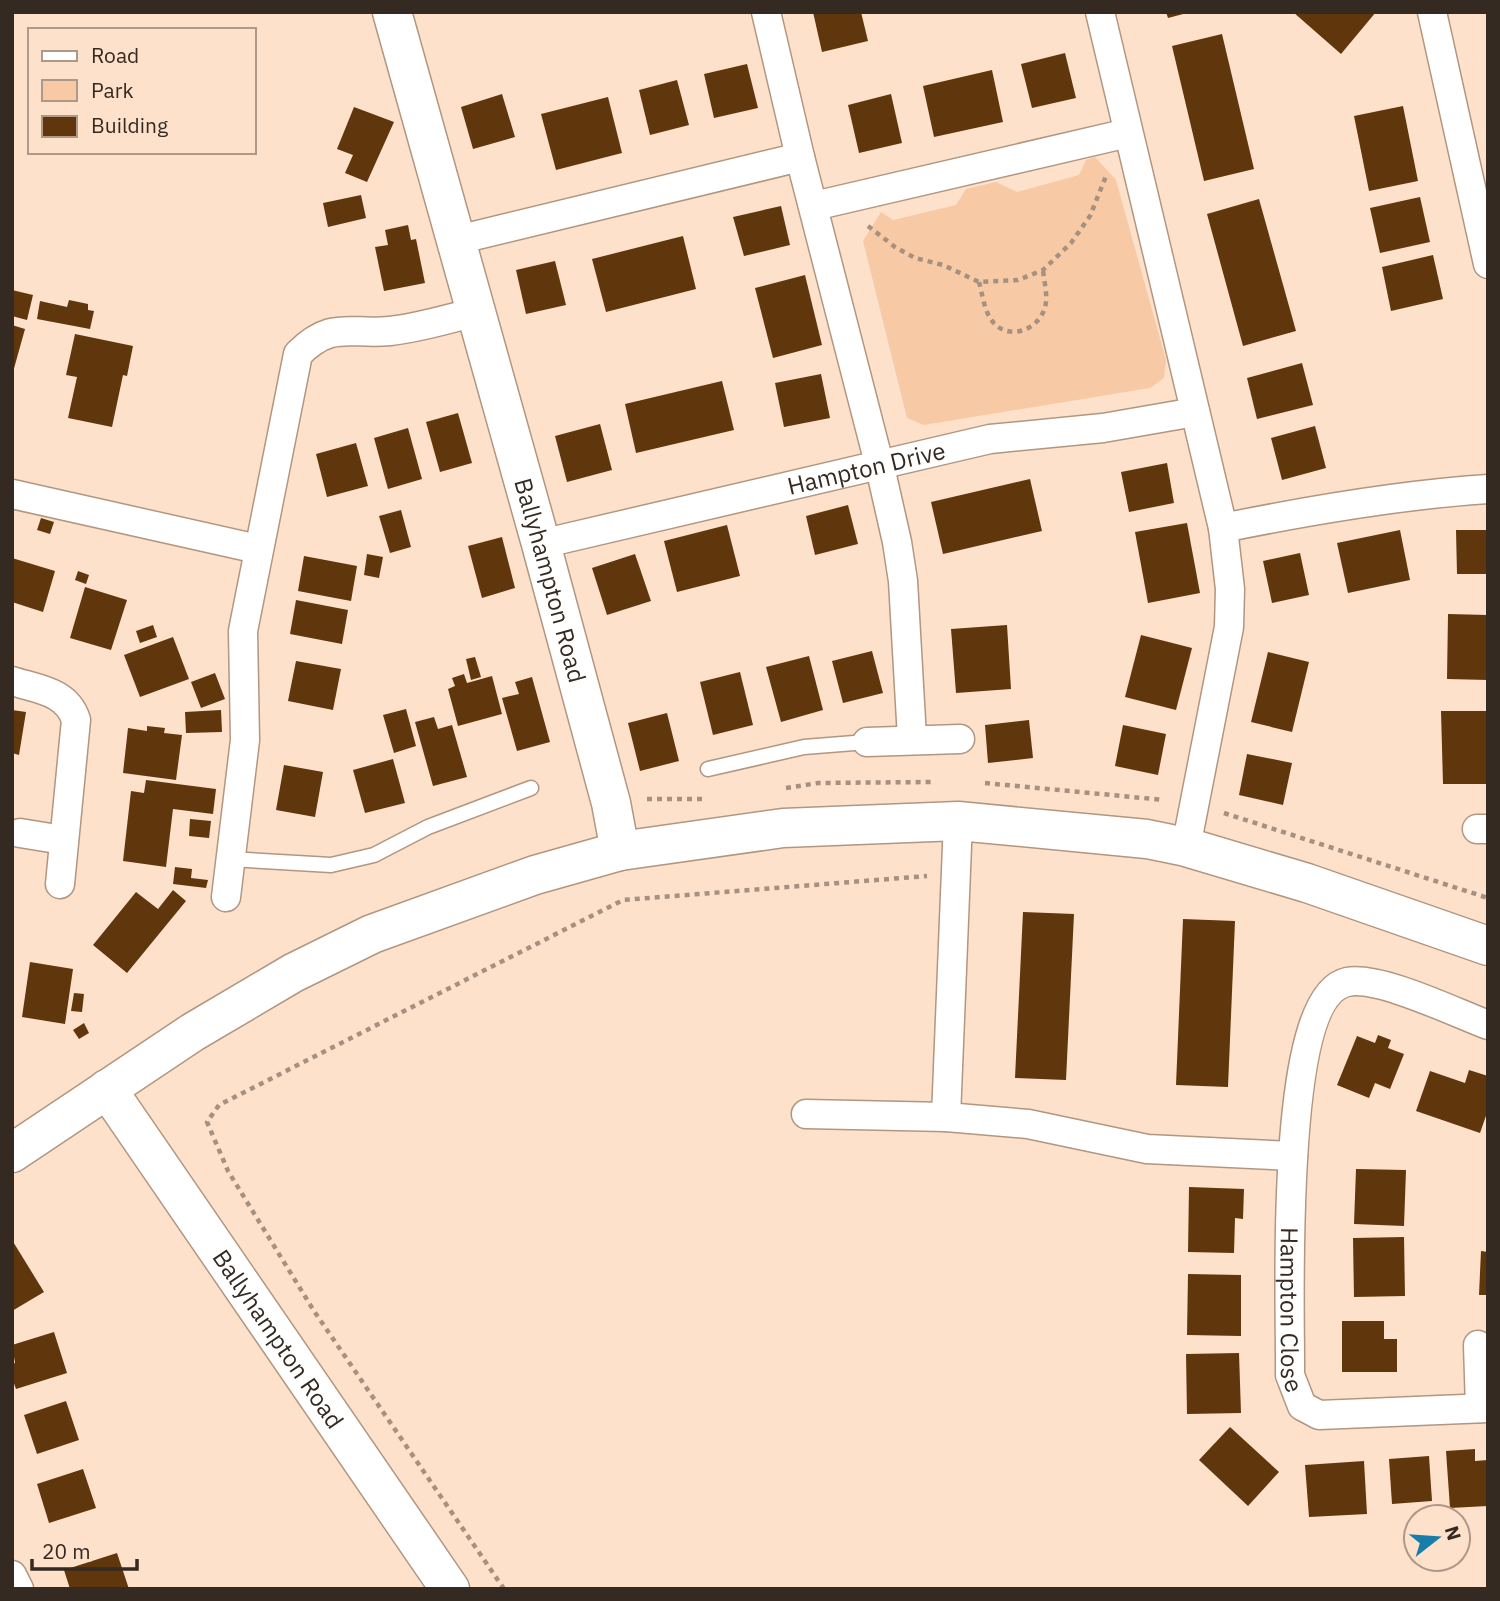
<svg xmlns="http://www.w3.org/2000/svg" width="1500" height="1601" font-family="'IBM Plex Sans',sans-serif">
<style>
.green{fill:#f7c9a5}
.building{fill:#60360c}
.lines{fill:none;stroke-linecap:round;stroke-linejoin:round}
.lane-casing{stroke:#b19681;stroke-width:17}
.street-casing{stroke:#b19681;stroke-width:31}
.secondary-casing{stroke:#b19681;stroke-width:41}
.path{stroke:#a69181;stroke-width:4.5;stroke-dasharray:5 5;stroke-linecap:butt}
.lane{stroke:#fff;stroke-width:14}
.street{stroke:#fff;stroke-width:28}
.secondary{stroke:#fff;stroke-width:38}
.labels{text-anchor:middle;dominant-baseline:central;stroke-width:7;stroke-linejoin:round;paint-order:stroke}
.street-label{font-size:24px;fill:#352a22;stroke:#fee1cb}
</style>
<rect width="100%" height="100%" fill="#fee1cb"/>
<path class="green" d="M1095 157 1116 180 1166 360 1164 378 1150 388 924 425 907 418 863 241 881 212 893 220 956 205 966 189 996 182 1017 192 1079 175 1086 160Z"/>
<g class="building">
<path d="M813 12H861L868 41 822 52Z"/>
<path d="M1166 12H1187V13L1168 18Z"/>
<path d="M1293 12H1376L1341 54Z"/>
<path d="M1222 34 1254 169 1204 181 1172 46Z"/>
<path d="M1065 53 1076 98 1032 108 1021 64Z"/>
<path d="M747 64 758 108 714 118 704 74Z"/>
<path d="M992 70 1003 122 934 137 923 86Z"/>
<path d="M677 80 689 125 650 135 639 90Z"/>
<path d="M502 94 515 137 473 149 461 107Z"/>
<path d="M891 94 902 143 859 153 848 105Z"/>
<path d="M608 97 622 153 556 170 541 114Z"/>
<path d="M1403 106 1418 181 1369 191 1354 116Z"/>
<path d="M354 107 394 122 367 182 345 173 353 155 337 149Z"/>
<path d="M361 195 366 218 328 227 323 203Z"/>
<path d="M1420 197 1430 242 1380 253 1370 208Z"/>
<path d="M1259 199 1296 331 1243 346 1207 214Z"/>
<path d="M781 206 790 245 744 256 733 217Z"/>
<path d="M408 225 411 240 416 239 425 283 384 291 375 247 388 245 385 230Z"/>
<path d="M683 236 696 289 606 312 592 259Z"/>
<path d="M1433 255 1443 299 1391 311 1382 267Z"/>
<path d="M555 261 566 305 526 314 516 270Z"/>
<path d="M805 275 822 345 773 358 755 288Z"/>
<path d="M12 290 33 295 27 320 12 316Z"/>
<path d="M69 300 88 304V310L94 311 90 329 37 319 40 301 67 307Z"/>
<path d="M12 325 25 329 13 372H12Z"/>
<path d="M75 334 133 346 127 376 123 375 112 427 68 418 77 377 66 375Z"/>
<path d="M1302 363 1313 405 1257 419 1247 378Z"/>
<path d="M821 374 830 418 784 427 775 383Z"/>
<path d="M722 381 734 430 636 453 625 404Z"/>
<path d="M458 413 472 463 440 472 426 422Z"/>
<path d="M600 424 612 470 567 482 555 436Z"/>
<path d="M1315 426 1326 468 1282 480 1271 438Z"/>
<path d="M408 428 422 479 388 489 374 438Z"/>
<path d="M356 443 368 486 327 497 316 454Z"/>
<path d="M1167 463 1174 503 1129 512 1121 472Z"/>
<path d="M1030 479 1042 531 943 554 931 502Z"/>
<path d="M848 505 858 544 815 555 806 516Z"/>
<path d="M401 510 411 547 390 553 379 516Z"/>
<path d="M41 518 54 522 50 534 37 530Z"/>
<path d="M1187 523 1200 593 1148 603 1135 532Z"/>
<path d="M727 525 740 576 677 592 664 541Z"/>
<path d="M1400 530 1410 580 1348 593 1337 543Z"/>
<path d="M1456 530H1488V574H1457Z"/>
<path d="M502 537 515 588 482 598 468 546Z"/>
<path d="M1300 553 1309 595 1272 603 1263 561Z"/>
<path d="M367 554 383 557 379 578 364 575Z"/>
<path d="M635 554 651 601 607 615 592 568Z"/>
<path d="M304 556 357 566 351 601 298 591Z"/>
<path d="M12 558 55 571 43 612 12 602Z"/>
<path d="M78 571 89 575 86 584 75 580Z"/>
<path d="M85 587 127 600 111 650 70 638Z"/>
<path d="M296 600 348 610 342 644 290 634Z"/>
<path d="M1448 614 1488 615V680L1447 679Z"/>
<path d="M153 625 157 637 140 643 136 631Z"/>
<path d="M1007 625 1011 689 956 693 951 629Z"/>
<path d="M1141 635 1192 648 1176 710 1125 697Z"/>
<path d="M173 637 189 679 140 697 124 655Z"/>
<path d="M872 651 883 693 843 703 832 661Z"/>
<path d="M1268 652 1309 662 1292 732 1251 722Z"/>
<path d="M809 656 823 710 781 722 766 667Z"/>
<path d="M475 657 481 677 471 680 466 659Z"/>
<path d="M296 661 341 669 333 710 288 701Z"/>
<path d="M740 672 753 725 713 735 700 682Z"/>
<path d="M215 673 225 699 201 708 191 682Z"/>
<path d="M464 674 467 683 492 676 502 714 458 726 448 689 455 686 452 678Z"/>
<path d="M532 677 550 742 517 751 502 698 519 694 515 682Z"/>
<path d="M406 709 416 746 394 753 383 715Z"/>
<path d="M12 710 26 712 19 755 12 753Z"/>
<path d="M221 710 222 732 186 733 185 712Z"/>
<path d="M1441 711H1488V784H1443Z"/>
<path d="M667 713 679 761 640 771 628 723Z"/>
<path d="M434 717 438 729 452 725 467 777 433 786 415 722Z"/>
<path d="M1029 720 1033 758 988 763 985 725Z"/>
<path d="M1123 725 1166 734 1158 775 1115 766Z"/>
<path d="M147 726 165 728 164 733 182 735 176 780 123 773 128 728 147 731Z"/>
<path d="M1247 754 1292 763 1283 805 1239 795Z"/>
<path d="M393 759 405 803 365 813 353 770Z"/>
<path d="M284 765 323 772 315 817 276 810Z"/>
<path d="M146 780 216 789 213 814 173 809 166 867 123 861 131 791 144 793Z"/>
<path d="M190 819 211 821 209 838 189 836Z"/>
<path d="M175 867 192 869 191 878 208 880 206 888 173 884Z"/>
<path d="M173 890 186 901 127 973 93 945 136 892 158 909Z"/>
<path d="M1023 912 1074 914 1066 1080 1015 1078Z"/>
<path d="M1183 919 1235 921 1228 1087 1176 1085Z"/>
<path d="M30 962 73 969 65 1024 22 1017Z"/>
<path d="M74 993 84 994 82 1012 71 1011Z"/>
<path d="M84 1023 89 1033 79 1039 73 1030Z"/>
<path d="M1378 1035 1391 1040 1388 1048 1404 1054 1390 1089 1375 1083 1369 1098 1337 1085 1357 1036 1375 1043Z"/>
<path d="M1469 1070 1488 1076V1110L1480 1133 1416 1111 1430 1071 1465 1083Z"/>
<path d="M1356 1169 1406 1170 1404 1226 1354 1224Z"/>
<path d="M1189 1187 1244 1189 1243 1219 1235 1218 1234 1253 1188 1252Z"/>
<path d="M1404 1237 1405 1296 1354 1297 1353 1238Z"/>
<path d="M12 1240 44 1292 12 1311Z"/>
<path d="M1481 1251 1488 1252V1295H1479Z"/>
<path d="M1188 1274 1241 1275V1336L1187 1335Z"/>
<path d="M1342 1321H1384V1339H1397V1372H1342Z"/>
<path d="M54 1332 67 1373 16 1389 12 1378V1364L15 1363 12 1345Z"/>
<path d="M1239 1353 1241 1413 1187 1414 1186 1354Z"/>
<path d="M66 1401 79 1440 37 1454 24 1415Z"/>
<path d="M1230 1427 1279 1472 1248 1506 1199 1460Z"/>
<path d="M1475 1449V1461L1488 1460V1506L1450 1508 1446 1451Z"/>
<path d="M1429 1456 1432 1501 1392 1504 1389 1459Z"/>
<path d="M1364 1461 1367 1514 1309 1517 1305 1465Z"/>
<path d="M83 1469 96 1508 49 1523 37 1484Z"/>
<path d="M117 1553 129 1589H70L64 1570Z"/>
</g>
<g class="lines">
<g class="lane-casing">
<g id="lane">
<path d="M708 769 804 747 867 742"/>
<path d="M230 859 331 865 374 855 428 827 531 788"/>
</g>
</g>
<g class="street-casing">
<g id="street">
<path d="M766 12 800 157"/>
<path d="M1100 12 1223 528 1230 589 1229 627 1186 847"/>
<path d="M1432 12 1488 264"/>
<path d="M814 206 1128 133"/>
<path d="M457 240 800 157 880 467 897 542 903 581 912 738"/>
<path d="M12 494 258 549"/>
<path d="M1223 528C1311 510 1398 495 1488 489"/>
<path id="s1" d="M541 544 990 439 1103 428 1195 412"/>
<path d="M12 681C37 689 67 691 76 720L60 884"/>
<path d="M867 742 960 739"/>
<path d="M1477 829H1488"/>
<path d="M20 833 63 840"/>
<path d="M226 897 245 740 243 631 298 354C332 320 349 335 390 331 419 328 447 319 476 312"/>
<path id="s2" d="M1488 1025C1456 1013 1378 975 1347 982 1277 998 1291 1312 1290 1375L1302 1406 1319 1415 1488 1408"/>
<path d="M806 1114 946 1117 1028 1124 1147 1149 1293 1156"/>
<path d="M946 1117 958 821"/>
<path d="M1478 1345 1480 1408"/>
<path d="M12 1575 19 1589"/>
</g>
</g>
<g class="secondary-casing">
<g id="secondary">
<path id="s3" d="M392 12 541 544 611 803 620 851"/>
<path id="s4" d="M107 1089 450 1589"/>
<path d="M12 1153 193 1032 293 973 372 934 535 875 620 851 783 828 958 821 1147 839 1186 847 1307 883 1488 946"/>
</g>
</g>
<g class="path">
<path d="M868 226 895 247 915 258 943 265 979 282 1018 280 1043 270 1071 243 1090 216 1106 176"/>
<path d="M979 282C982 293 984 308 990 318 1006 344 1043 330 1046 302 1047 292 1044 280 1043 270"/>
<path d="M985 783 1164 800"/>
<path d="M786 788 818 783 931 782"/>
<path d="M647 799H704"/>
<path d="M1224 813 1488 898"/>
<path d="M504 1589 314 1311 228 1171 207 1122 219 1105 623 900 927 876"/>
</g>
<use href="#lane" class="lane"/>
<use href="#street" class="street"/>
<use href="#secondary" class="secondary"/>
</g>
<g class="labels">
<g class="street-label">
<text stroke="none"><textPath href="#s1" startOffset="334">Hampton Drive</textPath></text>
<text stroke="none"><textPath href="#s3" startOffset="590">Ballyhampton Road</textPath></text>
<text stroke="none"><textPath href="#s2" startOffset="492">Hampton Close</textPath></text>
<text stroke="none"><textPath href="#s4" startOffset="303">Ballyhampton Road</textPath></text>
</g>
</g>
<rect width="1500" height="1601" fill="none" stroke="#352a22" stroke-width="28"/>
<rect x="28" y="28" width="228" height="126" fill="#fee1cb" stroke="#ae9887" stroke-width="2"/>
<rect x="42" y="51" width="35" height="10" fill="#ffffff" stroke="#ae9887" stroke-width="2"/>
<text x="91" y="63" font-size="21" fill="#352a22">Road</text>
<rect x="42" y="80" width="35" height="21" fill="#f7c9a5" stroke="#ae9887" stroke-width="2"/>
<text x="91" y="98" font-size="21" fill="#352a22">Park</text>
<rect x="42" y="116" width="35" height="21" fill="#60360c" stroke="#ae9887" stroke-width="2"/>
<text x="91" y="133" font-size="21" fill="#352a22">Building</text>
<g transform="translate(1437 1538) rotate(73)"><circle r="33" fill="#fee1cb" stroke="#ae9887" stroke-width="2"/>
<path d="M0-5L12 26L0 18L-12 26Z" fill="#187ea9"/>
<text y="-10" font-size="19" font-weight="bold" text-anchor="middle" fill="#352a22">N</text>
</g>
<path d="M32 1559v10h105v-10" fill="none" stroke="#352a22" stroke-width="3.5"/>
<text x="42" y="1559" font-size="21" fill="#352a22" stroke="#fee1cb" stroke-width="5" paint-order="stroke">20 m</text>
</svg>
